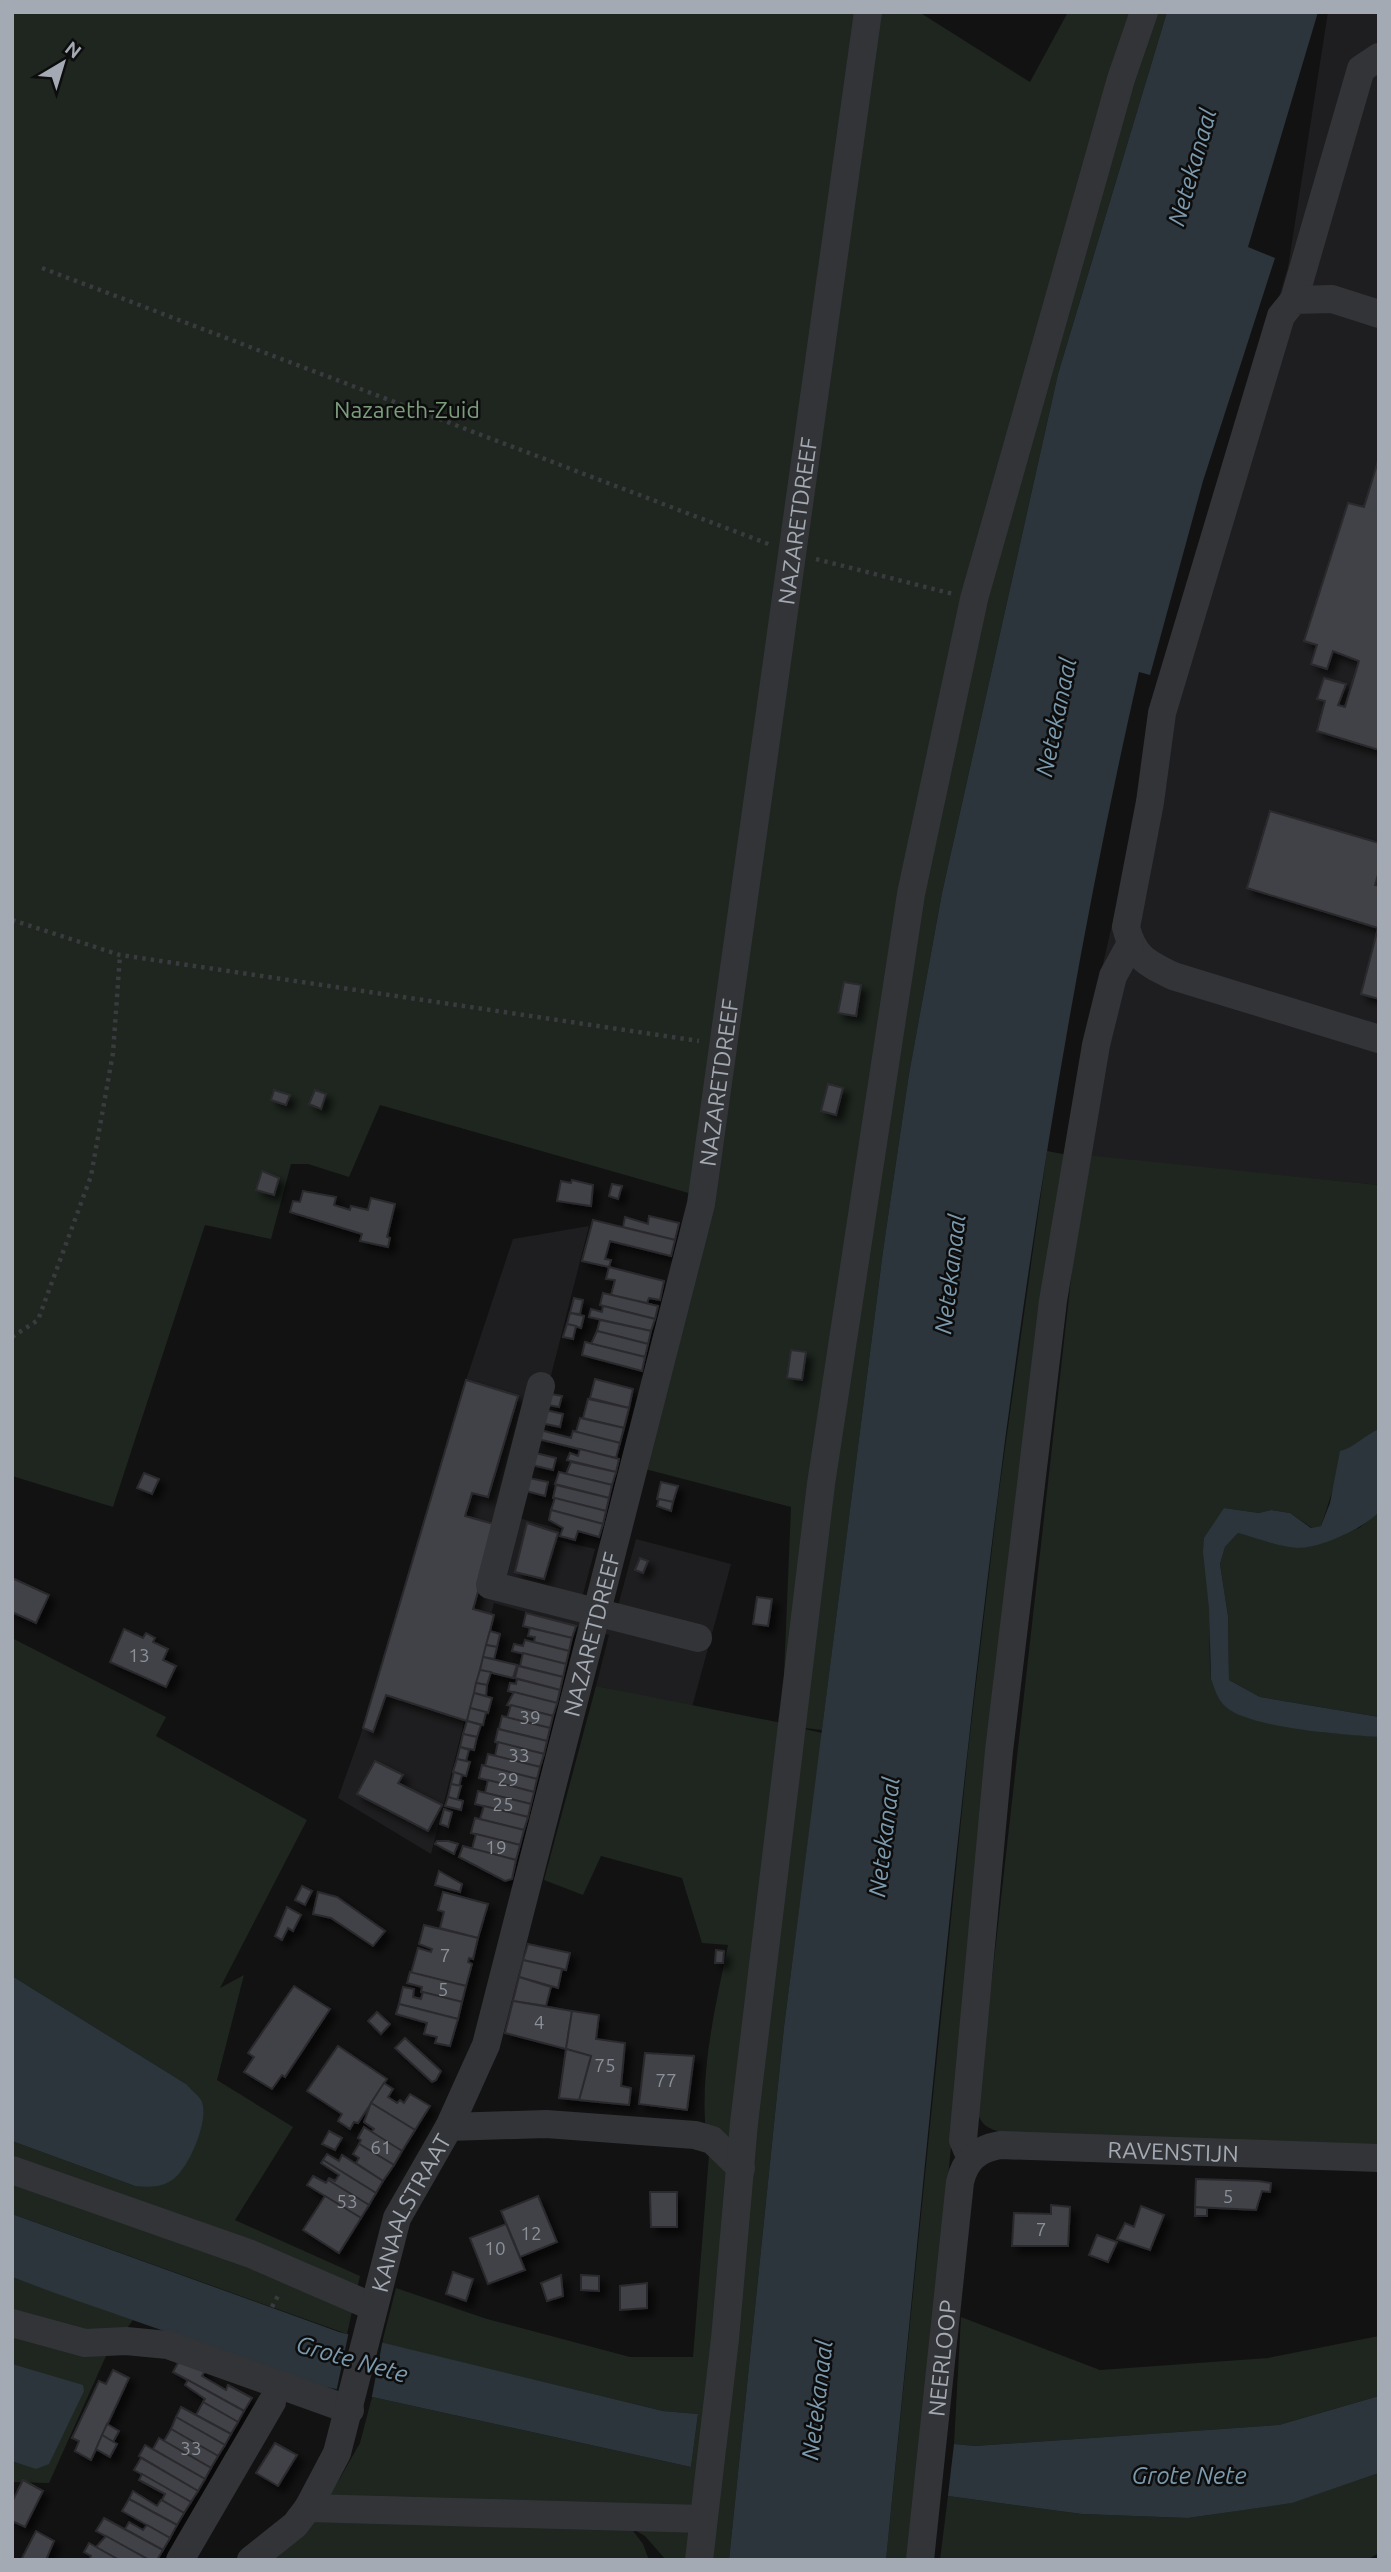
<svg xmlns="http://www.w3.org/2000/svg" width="1391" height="2572" font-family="Ubuntu,sans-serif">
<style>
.built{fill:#1e1e20}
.green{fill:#1e261f}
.water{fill:#2c353b}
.pier{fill:#121213}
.building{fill:#414246;stroke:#2c2c2f;stroke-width:2;filter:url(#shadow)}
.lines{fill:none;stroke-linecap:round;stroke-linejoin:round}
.path{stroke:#393b3f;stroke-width:4.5;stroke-dasharray:3.5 5;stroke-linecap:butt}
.minor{stroke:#333438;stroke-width:28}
.labels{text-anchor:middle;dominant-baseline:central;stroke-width:5;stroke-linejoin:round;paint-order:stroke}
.number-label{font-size:19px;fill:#8b9098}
.park-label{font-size:23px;fill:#7c9d7c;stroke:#0d0d0e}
.street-label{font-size:23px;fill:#a4aab3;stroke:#0d0d0e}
.water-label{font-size:24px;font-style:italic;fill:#7c9aad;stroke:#0d0d0e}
</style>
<defs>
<filter id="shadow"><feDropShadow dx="6" dy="6" stdDeviation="3.5" flood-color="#0009"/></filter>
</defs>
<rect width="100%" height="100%" fill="#121213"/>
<g class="built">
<path d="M1328 12H1379V1185L1068 1155 1095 998 1184 616 1288 267Z"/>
<path d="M589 1226 515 1517 560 1529 558 1540 595 1549 582 1598 618 1606 636 1539 731 1564 692 1707 596 1686 609 1635 494 1603 431 1854 338 1798 363 1728 466 1380 513 1239Z"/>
</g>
<g class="green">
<path d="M12 12H919L1030 82 1068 12H1167L1058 374 942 893 909 1074 883 1251 822 1730 796 1727 822 1733 784 2027 729 2560H666L645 2536 631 2528 643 2544 649 2560H272L310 2525 340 2478 360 2443 372 2397 691 2467 698 2414 663 2411 382 2343 396 2288 487 2319 630 2357H693L709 2155C696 2086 714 2013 728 1945L702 1943 682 1878 601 1856 583 1895 544 1880 596 1686 782 1723 791 1507 645 1469 713 1200 380 1105 349 1177 308 1164H291L271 1239 205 1225 113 1507 12 1476Z"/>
<path d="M1047 1151 1068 1155 954 2117 910 2560H886L968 1751 998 1498Z"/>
<path d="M1085 1155 1379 1185V1429C1341 1446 1334 1490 1321 1526L1312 1528 1290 1513 1271 1510 1259 1513 1224 1508C1215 1566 1206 1620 1211 1679L1321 1732 1379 1737V2148L1002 2132C988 2129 981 2125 977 2111Z"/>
<path d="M1379 1512V1717L1260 1697 1229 1680 1228 1616 1220 1564 1225 1547 1238 1533 1300 1548 1359 1528Z"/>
<path d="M12 1638 166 1717 156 1736 307 1820 220 1988 244 1975 217 2080 293 2127 235 2220 360 2276 347 2334 12 2214V2141L135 2186 186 2084 12 1976Z"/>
<path d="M12 2277 133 2320 106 2356 49 2483 12 2482Z"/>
<path d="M961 2317 1100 2370 1268 2358 1379 2336V2396L1279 2425 975 2446 954 2444Z"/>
<path d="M1379 2473V2553L1367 2560H940L948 2496 1082 2514 1188 2518 1291 2503Z"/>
</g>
<g class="water">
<path d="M1167 12H1318L1248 247 1275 258 1203 481 1150 675 1139 672C998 1291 950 1929 886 2560H729L784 2027 883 1251 909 1074 942 893 1058 374Z"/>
<path d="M1379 1429V1512C1364 1528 1321 1548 1298 1548 1279 1547 1257 1538 1238 1533L1225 1547 1220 1564 1228 1616 1229 1680 1260 1697 1379 1717V1737C1346 1735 1249 1728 1226 1707 1217 1699 1215 1689 1211 1679L1209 1608 1203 1552 1204 1538 1224 1508 1259 1513 1271 1510 1290 1513 1311 1528 1321 1526 1330 1503 1340 1451C1356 1447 1364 1435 1379 1429Z"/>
<path d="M12 1976 186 2084C190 2089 197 2094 201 2100 211 2118 188 2170 172 2180 161 2188 148 2187 135 2186L12 2141Z"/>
<path d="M12 2214 339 2332 663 2411 698 2414 691 2467 322 2386 52 2292 12 2277Z"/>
<path d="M12 2364 83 2385 84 2391 49 2464 36 2469 12 2461Z"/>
<path d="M1379 2396V2473L1292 2503 1188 2518 1082 2514 948 2496 954 2444 975 2446 1279 2425Z"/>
</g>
<path class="pier" d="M349 2331 383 2339 371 2401 336 2393Z"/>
<g class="building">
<path d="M1379 458V750L1317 731 1325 701 1317 699 1324 678 1346 684 1338 705 1345 707 1359 661 1333 651 1327 669 1311 664 1317 645 1304 641 1348 503 1364 507Z"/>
<path d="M1270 811 1379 843V871L1375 885 1379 886V999L1361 994 1378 928 1247 888Z"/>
<path d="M844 982 861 985 856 1016 838 1013Z"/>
<path d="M828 1084 843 1088 836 1115 821 1111Z"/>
<path d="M274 1090 290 1095 286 1105 271 1100Z"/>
<path d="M315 1090 326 1094 321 1109 309 1104Z"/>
<path d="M262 1171 279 1178 274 1195 256 1190Z"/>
<path d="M572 1180 593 1185 591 1206 557 1201 561 1181 571 1183Z"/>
<path d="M612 1184 622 1186 618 1199 609 1196Z"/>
<path d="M303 1191 336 1197 334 1205 350 1210 351 1206 368 1210 371 1198 395 1204 387 1237 390 1238 388 1247 360 1241 362 1234 290 1212 293 1201 300 1202Z"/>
<path d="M649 1216 679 1223 675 1240 623 1227 625 1217 648 1224Z"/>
<path d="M593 1220 675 1240 671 1256 610 1241 605 1259 611 1260 609 1267 582 1261Z"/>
<path d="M609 1267 664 1281 660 1300 649 1298 647 1303 611 1295 615 1280 606 1279Z"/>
<path d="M603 1293 658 1306 655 1319 600 1305Z"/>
<path d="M574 1298 583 1300 580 1314 570 1313Z"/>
<path d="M603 1306 655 1319 651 1331 589 1317 591 1309 602 1312Z"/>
<path d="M570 1313 584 1316 581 1328 567 1324Z"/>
<path d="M600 1320 651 1331 648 1344 597 1331Z"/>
<path d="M567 1324 576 1326 573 1339 563 1337Z"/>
<path d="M597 1331 648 1344 645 1357 591 1344Z"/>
<path d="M585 1342 645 1357 642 1371 582 1355Z"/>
<path d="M791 1350 806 1352 802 1380 787 1378Z"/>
<path d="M595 1379 633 1389 629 1408 590 1398Z"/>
<path d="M466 1380 518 1396 488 1497 472 1493 465 1516 497 1525 473 1609 494 1615 467 1721 386 1695 373 1732 363 1728Z"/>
<path d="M551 1394 562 1396 559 1407 548 1405Z"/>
<path d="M588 1399 629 1408 624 1428 583 1418Z"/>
<path d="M545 1410 563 1414 560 1427 541 1423Z"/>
<path d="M580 1418 624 1428 620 1443 576 1432Z"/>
<path d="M540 1430 571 1438 573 1431 620 1443 616 1458 538 1439Z"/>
<path d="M580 1449 619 1459 616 1472 567 1460 570 1453 578 1456Z"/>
<path d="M535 1453 556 1458 553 1470 532 1465Z"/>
<path d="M571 1462 616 1472 612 1485 566 1474Z"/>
<path d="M559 1472 612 1485 609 1498 555 1484Z"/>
<path d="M144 1473 159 1479 152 1494 137 1488Z"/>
<path d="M529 1478 548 1482 545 1496 526 1491Z"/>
<path d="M661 1482 678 1486 673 1502 657 1499Z"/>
<path d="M556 1485 609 1498 606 1511 553 1498Z"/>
<path d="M555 1498 606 1511 603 1524 551 1510Z"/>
<path d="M659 1499 673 1502 671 1511 657 1506Z"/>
<path d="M551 1510 603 1524 599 1537 578 1531 575 1540 560 1536 563 1528 549 1520Z"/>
<path d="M527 1523 558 1533 544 1579 515 1572Z"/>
<path d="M640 1558 648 1561 643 1573 635 1570Z"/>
<path d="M12 1578 49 1595 36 1623 12 1612Z"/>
<path d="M757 1597 772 1599 768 1626 753 1624Z"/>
<path d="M526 1613 576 1626 572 1638 523 1626Z"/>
<path d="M530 1628 572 1638 569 1651 534 1642 535 1637 528 1636Z"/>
<path d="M124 1629 143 1638 146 1633 155 1638 153 1642 168 1649 163 1660 176 1666 166 1687 110 1662Z"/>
<path d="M490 1631 500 1634 497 1647 486 1645Z"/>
<path d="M525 1640 569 1651 566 1664 512 1651 514 1644 523 1646Z"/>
<path d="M486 1645 497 1647 494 1659 483 1657Z"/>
<path d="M523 1653 566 1664 563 1677 520 1666Z"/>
<path d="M483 1657 517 1665 513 1678 480 1670Z"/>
<path d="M518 1666 563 1677 560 1690 515 1678Z"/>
<path d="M480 1670 491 1672 487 1685 476 1683Z"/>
<path d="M517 1679 560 1690 557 1703 508 1691 510 1683 516 1684Z"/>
<path d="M476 1683 487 1685 486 1696 474 1693Z"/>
<path d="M514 1692 557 1703 553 1716 507 1705Z"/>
<path d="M474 1693 492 1698 488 1713 470 1708Z"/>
<path d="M511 1705 553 1716 550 1728 507 1718Z"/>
<path d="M470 1708 486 1712 483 1725 467 1721Z"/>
<path d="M502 1716 550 1728 547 1741 499 1729Z"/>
<path d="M467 1721 481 1725 477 1737 463 1734Z"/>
<path d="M498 1729 547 1741 544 1754 495 1742Z"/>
<path d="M463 1734 477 1737 474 1750 460 1747Z"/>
<path d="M498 1742 544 1754 540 1767 495 1756Z"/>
<path d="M460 1747 469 1750 466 1761 457 1759Z"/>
<path d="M488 1754 540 1767 537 1779 485 1766Z"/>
<path d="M457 1759 470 1762 466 1776 453 1772Z"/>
<path d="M375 1761 403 1775 398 1783 442 1805 428 1831 357 1794Z"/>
<path d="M482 1765 537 1779 534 1792 479 1778Z"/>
<path d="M454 1772 462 1775 459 1786 451 1784Z"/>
<path d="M488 1780 534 1792 531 1804 485 1793Z"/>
<path d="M451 1784 461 1786 457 1800 448 1797Z"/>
<path d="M478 1791 531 1804 528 1817 475 1804Z"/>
<path d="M448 1797 463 1801 461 1810 445 1806Z"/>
<path d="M484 1806 528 1817 524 1830 480 1819Z"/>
<path d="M444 1809 452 1812 448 1827 440 1824Z"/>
<path d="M475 1818 524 1830 520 1845 471 1833Z"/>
<path d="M476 1834 520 1845 516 1860 472 1849Z"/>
<path d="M437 1841H448L458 1844 454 1854 435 1844Z"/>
<path d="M463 1846 516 1860 512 1879 505 1881 459 1857Z"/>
<path d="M439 1871 462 1884 460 1892 435 1885Z"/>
<path d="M302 1886 312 1891 305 1905 295 1900Z"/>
<path d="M318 1892 337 1897 385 1931 373 1946 331 1918 313 1914Z"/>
<path d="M443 1892 488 1904 478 1938 440 1928 444 1912 438 1910Z"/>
<path d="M287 1907 301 1915 293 1931 288 1928 282 1940 275 1936Z"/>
<path d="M424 1925 478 1938 473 1959 469 1958 468 1962 472 1964 466 1986 411 1973 418 1948 431 1952 432 1949 419 1944Z"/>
<path d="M528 1944 570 1953 566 1970 523 1960Z"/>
<path d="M716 1950 724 1951 723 1963H715Z"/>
<path d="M523 1960 562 1969 558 1988 519 1977Z"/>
<path d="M410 1972 466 1986 462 2002 421 1992 422 1987 407 1983Z"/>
<path d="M519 1977 551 1987 546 2006 513 2001Z"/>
<path d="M294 1986 330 2009 285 2077 282 2075 272 2089 244 2072 254 2057 248 2053Z"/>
<path d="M403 1987 414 1989 413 1997 421 1999 423 1992 462 2002 458 2019 399 2004Z"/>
<path d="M513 2001 572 2011 566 2049 505 2033Z"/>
<path d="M399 2004 458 2019 450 2046 435 2043 437 2037 424 2034 427 2023 396 2014Z"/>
<path d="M572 2011 599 2015 596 2039 625 2043 621 2086 631 2088 629 2105 579 2100 591 2056 566 2049Z"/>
<path d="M377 2012 390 2024 381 2034 368 2021Z"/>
<path d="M405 2038 441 2071 436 2080 432 2082 395 2048Z"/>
<path d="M338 2046 387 2079 358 2123 354 2122 350 2129 338 2121 342 2114 307 2091Z"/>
<path d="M566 2049 591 2056 579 2100 559 2098Z"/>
<path d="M645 2053 694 2056 687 2110 639 2104Z"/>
<path d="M384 2083 393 2089 388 2097 397 2103 400 2100 404 2103 410 2094 430 2106 415 2130 371 2103Z"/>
<path d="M371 2103 415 2130 402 2151 371 2132 374 2129 364 2122Z"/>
<path d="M364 2127 402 2151 394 2165 359 2144 361 2140 358 2138Z"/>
<path d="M329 2131 342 2138 335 2150 322 2144Z"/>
<path d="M359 2144 394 2165 383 2181 356 2163 359 2158 353 2154Z"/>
<path d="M327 2154 339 2161 342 2155 383 2181 376 2193 323 2160Z"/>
<path d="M323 2160 376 2193 369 2205 328 2180 329 2178 335 2181 339 2175 321 2163Z"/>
<path d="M313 2176 326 2183 328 2180 369 2205 361 2218 307 2185Z"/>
<path d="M1196 2179 1258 2181 1271 2183 1270 2192 1262 2191 1256 2210 1195 2207Z"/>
<path d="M650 2192H677V2227H651Z"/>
<path d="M325 2196 361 2218 339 2253 303 2230Z"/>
<path d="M538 2196 557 2242 520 2257 501 2211Z"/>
<path d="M1051 2205 1070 2207 1068 2246H1012L1014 2213 1051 2214Z"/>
<path d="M1141 2206 1164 2215 1150 2250 1117 2239 1125 2223 1134 2227Z"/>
<path d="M1195 2207 1207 2208V2216H1195Z"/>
<path d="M506 2224 525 2270 488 2284 470 2238Z"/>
<path d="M1097 2235 1117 2242 1108 2262 1089 2255Z"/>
<path d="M453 2272 473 2279 466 2301 446 2294Z"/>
<path d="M561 2275 563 2296 547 2301 541 2283Z"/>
<path d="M581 2275 599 2276V2291L581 2290Z"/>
<path d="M647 2283V2308L620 2310V2286Z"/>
<path d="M180 2359 205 2371 202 2376 226 2390 228 2385 252 2398 244 2411 173 2372Z"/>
<path d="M113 2370 129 2378 91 2460 75 2451 79 2441 72 2438 99 2381 106 2384Z"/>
<path d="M188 2380 244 2411 238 2422 203 2402 205 2399 185 2385Z"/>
<path d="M203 2402 238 2422 231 2434 196 2415Z"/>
<path d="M181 2407 231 2434 225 2445 176 2417Z"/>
<path d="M176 2417 225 2445 218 2456 171 2429Z"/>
<path d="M107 2424 119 2431 113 2442 102 2435Z"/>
<path d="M171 2429 218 2456 211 2468 164 2441Z"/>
<path d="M102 2435 117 2444 110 2457 96 2449Z"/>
<path d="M159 2438 211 2468 205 2479 153 2449Z"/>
<path d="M275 2443 297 2455 278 2486 256 2473Z"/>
<path d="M145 2445 205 2479 198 2491 139 2456Z"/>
<path d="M141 2458 198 2491 191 2502 134 2470Z"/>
<path d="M142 2474 191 2502 184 2513 162 2500 165 2494 139 2480Z"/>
<path d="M23 2480 43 2491 25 2527 12 2521V2502Z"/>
<path d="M133 2491 157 2506 161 2500 184 2513 177 2525 129 2499Z"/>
<path d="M129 2499 177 2525 170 2538 122 2511Z"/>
<path d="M104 2518 163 2550 157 2560H149L96 2531Z"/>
<path d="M129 2522 143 2530 147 2525 170 2538 163 2550 125 2529Z"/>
<path d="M36 2531 54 2541 46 2560H21Z"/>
<path d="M106 2536 149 2560H119L96 2547Z"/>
<path d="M89 2543 96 2547 119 2560H89L91 2556 84 2552Z"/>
</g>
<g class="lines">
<g class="path">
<path d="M42 268 771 545"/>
<path d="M816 559 953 594"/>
<path d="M12 920 120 955 699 1041"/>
<path d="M12 1337 38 1320 91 1176 113 1053 120 955"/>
<path d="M272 2307 280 2292"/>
</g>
<g class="minor">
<path d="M1294 300 1361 69 1379 57"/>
<path d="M1379 314 1332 299 1294 300 1281 316 1162 713 1150 802 1126 927C1133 957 1147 963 1173 976L1379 1039"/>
<path d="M541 1386 490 1585 698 1638"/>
<path d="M449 2127 546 2124 695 2135 712 2140 741 2168"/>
<path d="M970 2157 963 2140 999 1751 1053 1301 1096 1045 1113 976 1130 945"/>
<path d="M12 2170 251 2254 373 2307"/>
<path d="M12 2323 85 2343 126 2341 168 2345 350 2410"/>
<path d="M308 2508 703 2519"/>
<path d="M180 2560 272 2402"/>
<path id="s1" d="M251 2560 295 2525 308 2508 337 2453 397 2218 449 2127 486 2045 701 1204 868 12"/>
<path d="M699 2560 725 2339 744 2123 821 1484 911 894 974 599 1121 79 1144 12"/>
<path id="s2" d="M920 2560 960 2182C965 2160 977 2149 1000 2145L1379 2158"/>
</g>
</g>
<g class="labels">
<g class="number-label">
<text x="139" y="1655">13</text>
<text x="530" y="1717">39</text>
<text x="519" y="1755">33</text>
<text x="508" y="1779">29</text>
<text x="503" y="1804">25</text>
<text x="496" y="1847">19</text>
<text x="445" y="1955">7</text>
<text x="443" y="1989">5</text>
<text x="539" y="2022">4</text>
<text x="605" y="2065">75</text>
<text x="666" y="2080">77</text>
<text x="381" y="2147">61</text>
<text x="1228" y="2196">5</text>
<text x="347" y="2201">53</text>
<text x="1041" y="2229">7</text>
<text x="531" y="2233">12</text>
<text x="495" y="2248">10</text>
<text x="191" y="2448">33</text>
</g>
<g class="park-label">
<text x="407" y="409">Nazareth-Zuid</text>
</g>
<g class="street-label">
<text stroke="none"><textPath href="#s1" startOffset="2135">NAZARETDREEF</textPath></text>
<text stroke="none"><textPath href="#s1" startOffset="1568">NAZARETDREEF</textPath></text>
<text stroke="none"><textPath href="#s1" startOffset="1001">NAZARETDREEF</textPath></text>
<text stroke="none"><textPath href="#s2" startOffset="612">RAVENSTIJN</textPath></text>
<text stroke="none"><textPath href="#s1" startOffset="392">KANAALSTRAAT</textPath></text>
<text stroke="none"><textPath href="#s2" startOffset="203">NEERLOOP</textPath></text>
</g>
<g class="water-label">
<text transform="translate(1192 167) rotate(-74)">Netekanaal</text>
<text transform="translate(1056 717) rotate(-78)">Netekanaal</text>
<text transform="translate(950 1274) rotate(-83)">Netekanaal</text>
<text transform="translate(884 1837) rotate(-83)">Netekanaal</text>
<text transform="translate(352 2359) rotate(16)">Grote Nete</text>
<text transform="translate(817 2400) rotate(-83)">Netekanaal</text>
<text x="1189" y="2475">Grote Nete</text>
</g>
</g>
<rect width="1391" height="2572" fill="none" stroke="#a4aab3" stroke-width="28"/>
<g transform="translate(63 63) rotate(38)" stroke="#0d0d0e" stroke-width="5" paint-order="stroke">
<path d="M0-5L12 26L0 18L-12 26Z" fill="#a4aab3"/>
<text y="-10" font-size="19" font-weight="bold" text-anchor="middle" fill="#a4aab3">N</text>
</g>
</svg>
